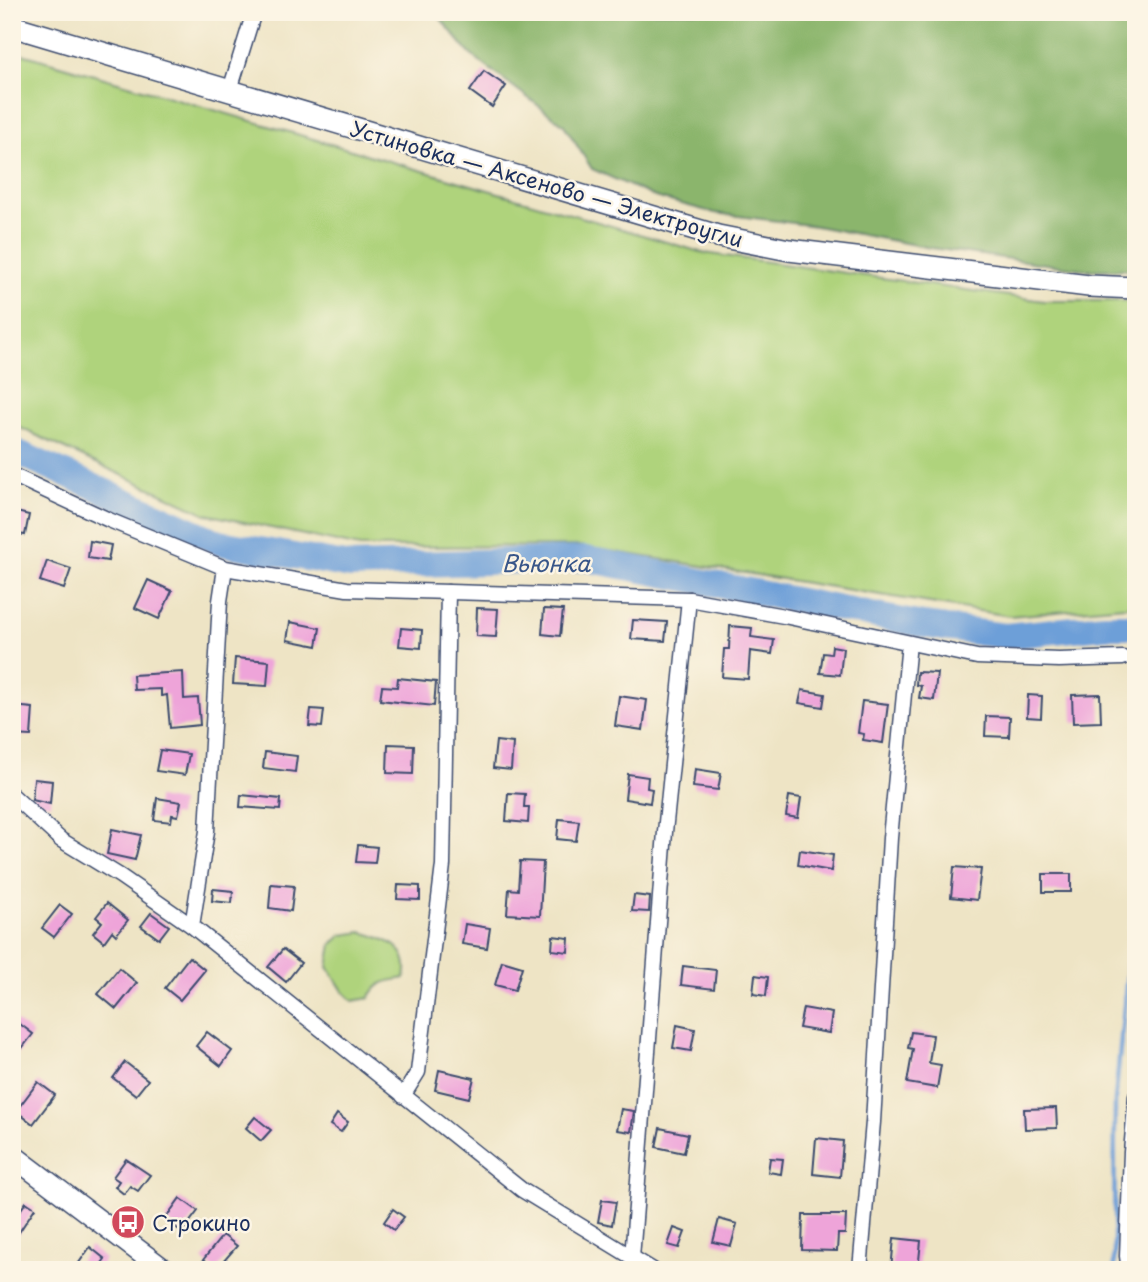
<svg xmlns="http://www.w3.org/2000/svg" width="1148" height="1282" font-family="'Playpen Sans',sans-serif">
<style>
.green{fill:#afd37c;stroke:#65816d;stroke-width:2}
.forest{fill:#8bb56c;stroke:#537265;stroke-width:2}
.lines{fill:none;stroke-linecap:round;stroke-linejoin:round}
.stream{stroke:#6d9fd8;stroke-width:4.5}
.river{stroke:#6d9fd8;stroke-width:26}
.building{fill:#eea4d9}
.street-casing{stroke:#3b4a6d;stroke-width:17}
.secondary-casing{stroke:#3b4a6d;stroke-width:24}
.street{stroke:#fff;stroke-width:14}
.secondary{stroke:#fff;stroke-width:21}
.labels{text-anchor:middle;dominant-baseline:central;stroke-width:5;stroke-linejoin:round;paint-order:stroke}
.street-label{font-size:21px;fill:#1b2f5e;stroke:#fcf5e5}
.poi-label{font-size:21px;fill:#1b2f5e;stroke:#fcf5e5;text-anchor:start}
.water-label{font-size:23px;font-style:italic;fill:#385689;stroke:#fcf5e5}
</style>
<rect width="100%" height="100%" fill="#fcf5e5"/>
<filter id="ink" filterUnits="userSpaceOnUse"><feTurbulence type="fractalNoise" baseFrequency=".0143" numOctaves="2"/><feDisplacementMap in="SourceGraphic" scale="14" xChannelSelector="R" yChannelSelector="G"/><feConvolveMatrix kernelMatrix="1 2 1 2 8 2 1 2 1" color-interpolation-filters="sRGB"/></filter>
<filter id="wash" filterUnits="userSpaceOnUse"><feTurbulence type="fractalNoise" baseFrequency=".00686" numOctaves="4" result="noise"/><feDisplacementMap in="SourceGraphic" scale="28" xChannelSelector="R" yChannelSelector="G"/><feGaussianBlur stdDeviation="1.57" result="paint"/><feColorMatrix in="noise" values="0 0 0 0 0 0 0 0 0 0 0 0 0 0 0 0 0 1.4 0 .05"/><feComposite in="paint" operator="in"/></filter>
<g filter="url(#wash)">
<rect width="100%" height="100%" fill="#eee4c5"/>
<g class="green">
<path d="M12 51 704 253 1044 301H1136V605L1010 616 579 546 360 547 206 514 12 424Z"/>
<path d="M362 932C386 939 412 947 405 978 386 982 379 980 369 998L353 1001 343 991 328 967 332 944 342 935Z"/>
</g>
<path class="forest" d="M435 12H1136V269L1089 270 931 248 816 226 715 213 655 197 592 169 564 125 470 54Z"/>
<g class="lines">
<path class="stream" d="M1114 1270 1115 1101 1136 881"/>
<path class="river" d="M12 450 220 543 351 566 586 559 923 625 1005 636 1104 626H1136"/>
</g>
<g id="blocks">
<g class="building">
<path d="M484 71 506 86 492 107 470 91Z"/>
<path d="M12 511 29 515 25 535 12 533Z"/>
<path d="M90 541 111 545 108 561 88 558Z"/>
<path d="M47 561 71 569 64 589 40 581Z"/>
<path d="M148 580 172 591 159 619 135 608Z"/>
<path d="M477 608 498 609 496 637 476 636Z"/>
<path d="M544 609 563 610 560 636 542 634Z"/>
<path d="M633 620 667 622 665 641 631 639Z"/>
<path d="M290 622 320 628 317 646 287 640Z"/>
<path d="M730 626 752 628 751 637 774 640 772 654 750 651 748 679 722 677 724 649H729Z"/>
<path d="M401 628 422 630 421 648 399 646Z"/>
<path d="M832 646 843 648 840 675 820 673 823 653 831 654Z"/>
<path d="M235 658 269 661 267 686 233 684Z"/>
<path d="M183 672 184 699 198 698 200 725 170 728 167 695 161 696V689L134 690 133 675Z"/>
<path d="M917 672 937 673 934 700 919 698 921 686 916 685Z"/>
<path d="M398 678 436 682 434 706 380 700 382 686 397 687Z"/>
<path d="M802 690 825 694 823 707 799 703Z"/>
<path d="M1100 694 1101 722 1073 723 1072 695Z"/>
<path d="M1028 695 1042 696 1041 718 1027 717Z"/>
<path d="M619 696 647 700 643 730 615 726Z"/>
<path d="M862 701 888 704 883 743 863 740 864 734 858 733Z"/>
<path d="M12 706 33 708 31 736 12 735Z"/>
<path d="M311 709 324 710 322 727 309 726Z"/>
<path d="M986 716 1010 717 1009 737 985 736Z"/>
<path d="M496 741 513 743 511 770 493 768Z"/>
<path d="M388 744 414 745 413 774 387 773Z"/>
<path d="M160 750 189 754 185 775 156 771Z"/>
<path d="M265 752 297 756 295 772 263 768Z"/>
<path d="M695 769 721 773 718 790 693 787Z"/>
<path d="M628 774 648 777 647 788 652 789 650 803 625 799Z"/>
<path d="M34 779 52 781 50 804 32 800Z"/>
<path d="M508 793 525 794 524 807H529L528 823 506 821Z"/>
<path d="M241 795 281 799 280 810 240 807Z"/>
<path d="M789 796 801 798 798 818 786 816Z"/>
<path d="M157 798 181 802 178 816 172 815 171 822 154 820Z"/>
<path d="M559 819 579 821 576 841 557 839Z"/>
<path d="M112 829 141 835 135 860 107 854Z"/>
<path d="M358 845 377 847 375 863 356 862Z"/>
<path d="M800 850 833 855 831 871 798 865Z"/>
<path d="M520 861 543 862 540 916 507 914 509 889 518 890Z"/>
<path d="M954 867 981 869 977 900 951 897Z"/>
<rect x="1043" y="874" width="28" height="18"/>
<path d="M271 884 294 886 291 911 269 908Z"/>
<path d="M398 885 420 886V900L397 899Z"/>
<path d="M213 889 233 891 232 903 212 901Z"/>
<path d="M634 895 650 897 649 912 632 911Z"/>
<path d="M107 903 128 920 116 935 112 931 104 942 93 933 102 922 96 917Z"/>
<path d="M60 905 72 914 54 937 42 928Z"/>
<path d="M151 913 169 926 159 939 141 926Z"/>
<path d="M465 924 490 928 487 948 462 944Z"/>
<path d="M553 936 569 938 568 952 552 950Z"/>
<path d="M283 949 301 963 286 982 268 967Z"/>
<path d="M189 957 205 970 180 1000 165 988Z"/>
<path d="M502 961 522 967 515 990 495 985Z"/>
<path d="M683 966 716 970 714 989 681 985Z"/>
<path d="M119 968 137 983 116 1009 98 994Z"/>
<path d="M755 975 768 977 766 996 753 994Z"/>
<path d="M803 1008 832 1013 829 1033 799 1028Z"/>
<path d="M12 1018 33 1034 12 1061Z"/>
<path d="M677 1025 695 1029 691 1051 673 1048Z"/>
<path d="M207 1032 232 1051 221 1066 196 1046Z"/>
<path d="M911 1032 933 1035 929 1063 941 1065 937 1088 907 1083 913 1049 908 1048Z"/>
<path d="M125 1062 148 1080 136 1095 113 1078Z"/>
<path d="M439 1070 474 1078 469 1098 435 1090Z"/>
<path d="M38 1082 55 1095 33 1124 16 1111Z"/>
<path d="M1056 1108 1057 1128 1025 1129 1024 1109Z"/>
<path d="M621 1109 634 1111 631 1132 617 1130Z"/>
<path d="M337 1114 348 1122 341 1132 330 1125Z"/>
<path d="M255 1117 271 1130 261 1141 246 1128Z"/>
<path d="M660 1128 688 1134 684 1153 656 1147Z"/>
<path d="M816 1138 843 1141 840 1177 813 1174Z"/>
<path d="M770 1158 783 1159 781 1174 768 1172Z"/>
<path d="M126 1159 150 1175 138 1191 130 1186 124 1194 115 1187 119 1181 113 1177Z"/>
<path d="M180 1198 198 1211 182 1232 165 1219Z"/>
<path d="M602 1200 616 1202 612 1225 598 1222Z"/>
<path d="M26 1202 35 1208 12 1243V1207L19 1212Z"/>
<path d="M393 1209 404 1217 394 1230 384 1222Z"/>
<path d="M803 1215H846L845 1234H838L837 1251 802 1250Z"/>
<path d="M719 1219 737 1224 731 1246 713 1242Z"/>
<path d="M674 1228 685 1232 679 1248 668 1245Z"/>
<path d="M223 1235 237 1246 216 1270 203 1260Z"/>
<path d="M894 1238 921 1241 918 1270H891Z"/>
<path d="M90 1247 105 1259 97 1270H74Z"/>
</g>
</g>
</g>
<g filter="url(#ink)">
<use href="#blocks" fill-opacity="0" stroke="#3b4a6d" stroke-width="2"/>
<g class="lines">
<g class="street-casing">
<g id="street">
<path d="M230 90 254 12"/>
<path d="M12 475 109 520 225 568 347 589 689 599 784 616 977 657 1059 660 1123 658"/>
<path d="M12 795 61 840 120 876 192 926 522 1190 653 1270"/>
<path d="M192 926 207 831 220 601 225 568"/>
<path d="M403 1096 418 1072 443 865 448 592"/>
<path d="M632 1258 665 832 689 599"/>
<path d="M860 1270 873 1122 890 838 909 643"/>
<path d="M1129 1270 1127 1256 1131 1152 1136 1096"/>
</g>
</g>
<g class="secondary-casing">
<g id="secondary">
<path d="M12 26 718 236 789 250 1089 286 1136 288"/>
<path d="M12 1155 164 1270"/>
</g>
</g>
<use href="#street" class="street"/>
<use href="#secondary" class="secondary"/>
</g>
</g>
<defs>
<g id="bus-disc" transform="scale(1.75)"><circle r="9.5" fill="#d1495b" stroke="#fcf5e5"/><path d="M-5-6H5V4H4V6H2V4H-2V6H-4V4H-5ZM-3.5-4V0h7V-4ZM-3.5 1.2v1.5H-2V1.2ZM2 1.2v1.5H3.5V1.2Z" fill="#fff"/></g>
</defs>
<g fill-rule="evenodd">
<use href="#bus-disc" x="128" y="1222"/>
</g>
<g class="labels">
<g class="street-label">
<text transform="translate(547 183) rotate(16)">Устиновка — Аксеново — Электроугли</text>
</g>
<g class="poi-label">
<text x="152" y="1222">Строкино</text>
</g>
<g class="water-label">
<text x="546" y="562">Вьюнка</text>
</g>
</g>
<rect width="1148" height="1282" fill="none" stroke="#fcf5e5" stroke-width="42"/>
</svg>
